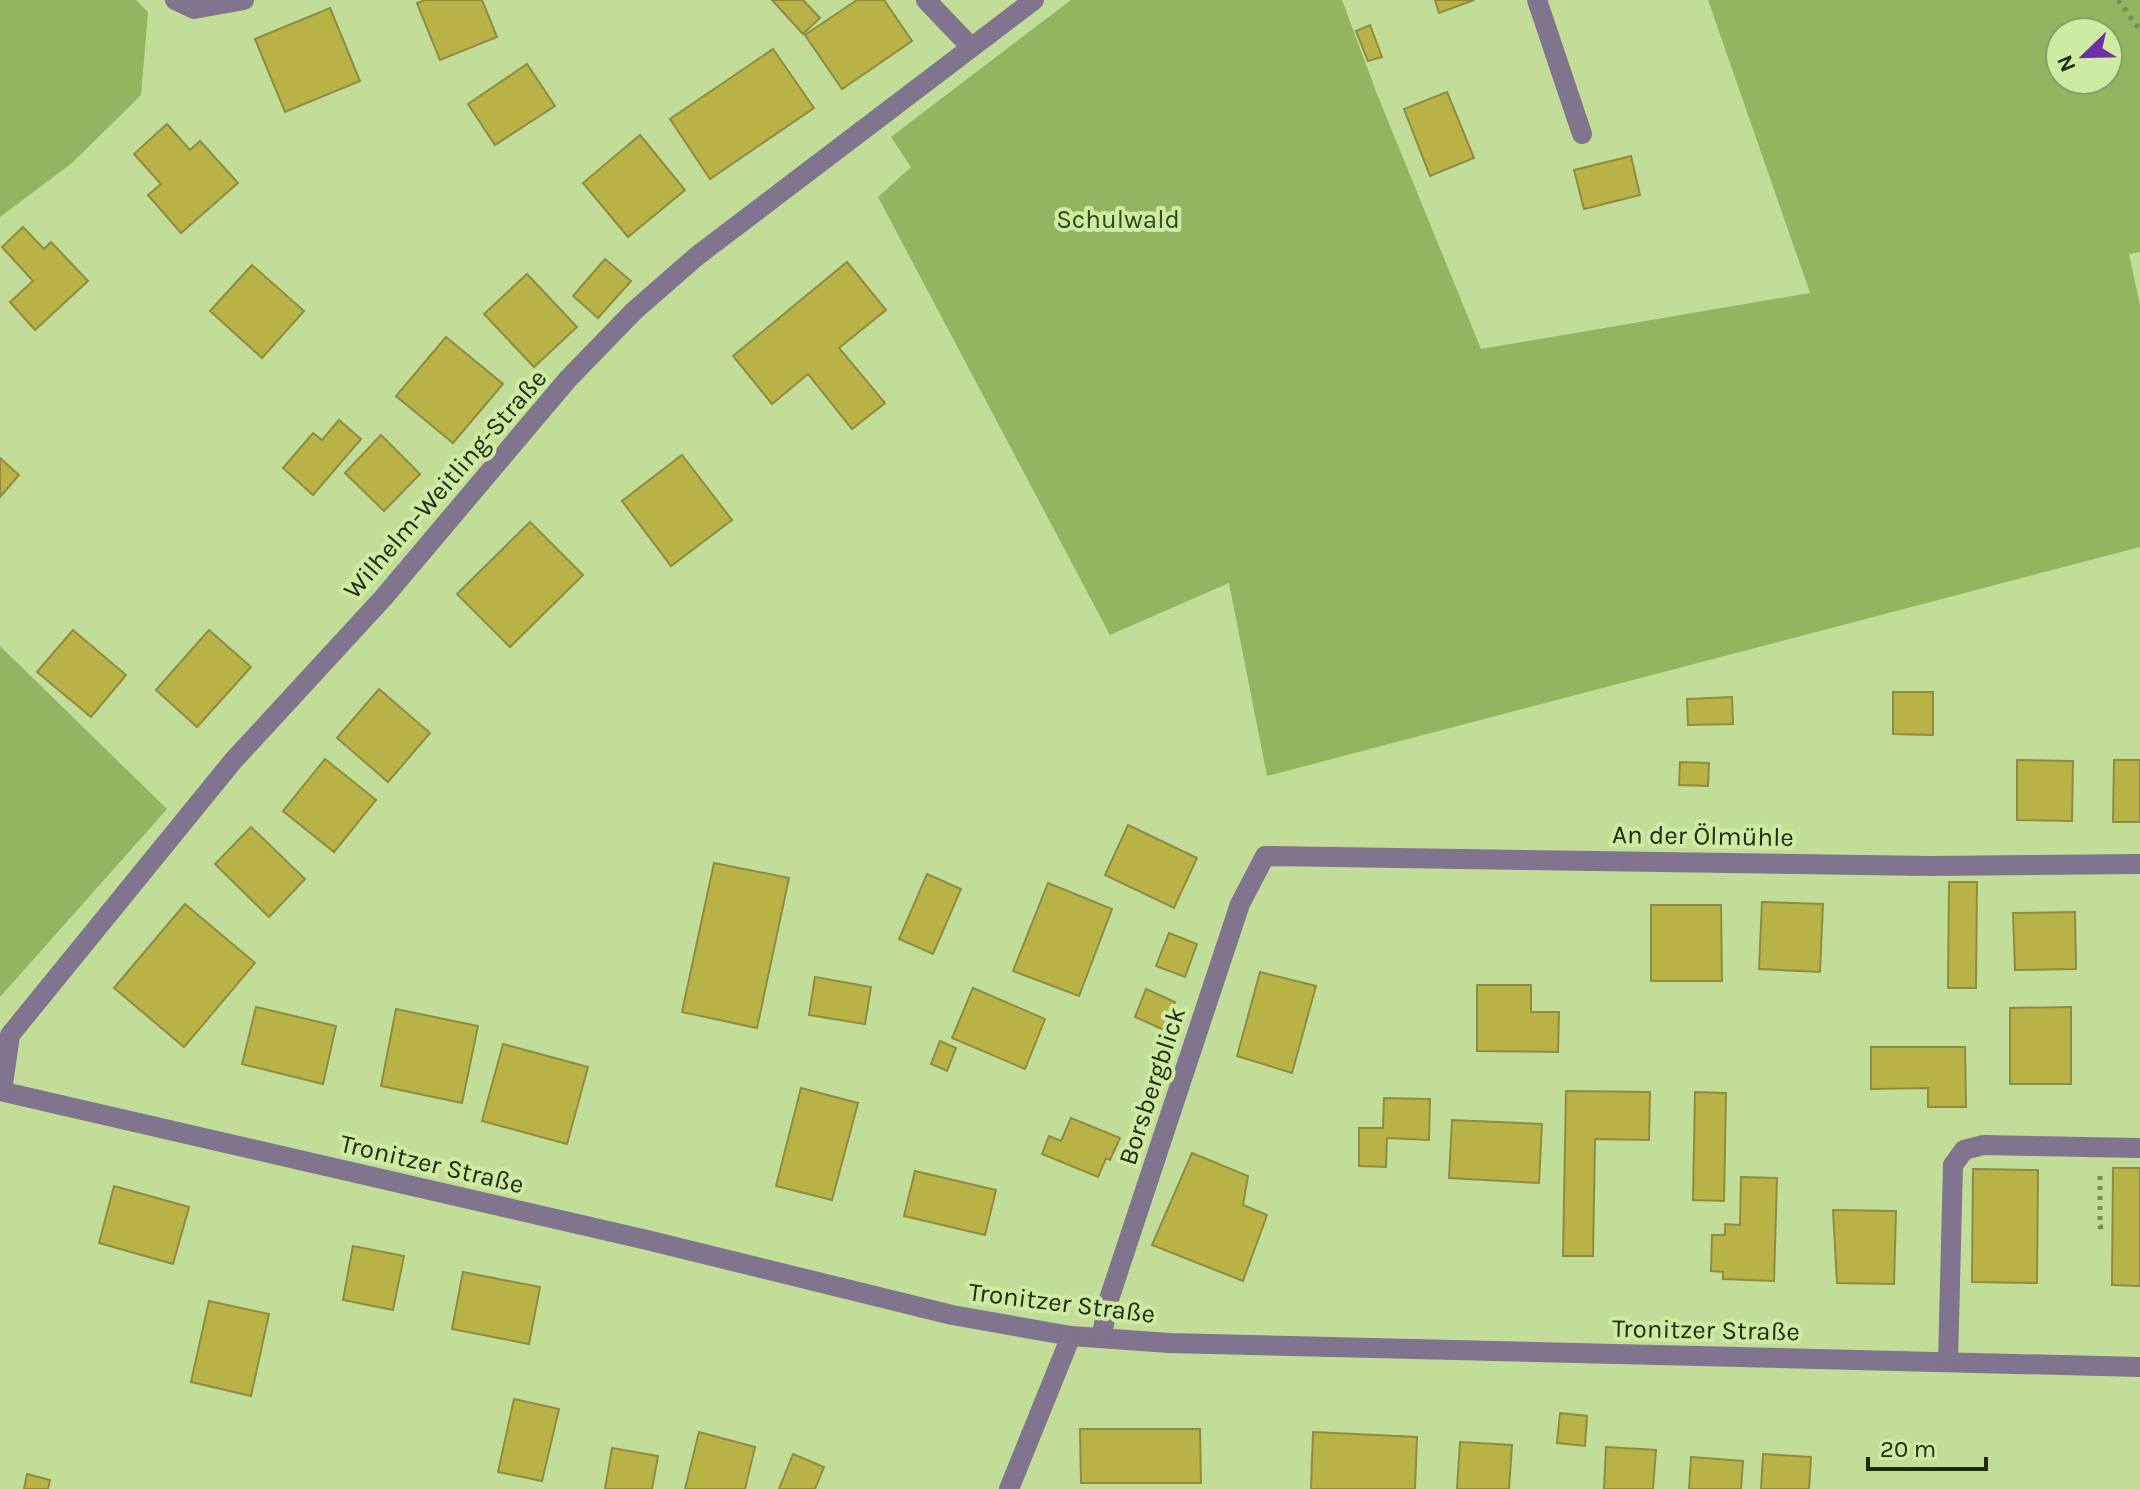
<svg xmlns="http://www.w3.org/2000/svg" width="2140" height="1489" font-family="Karla,sans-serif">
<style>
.green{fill:#94b45f;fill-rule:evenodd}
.building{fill:#b9b347;stroke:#8f8c41;stroke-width:2}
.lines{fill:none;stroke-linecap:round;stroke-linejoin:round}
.path{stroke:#798d5a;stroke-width:5;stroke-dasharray:4 6;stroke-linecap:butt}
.minor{stroke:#80748f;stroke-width:20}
.labels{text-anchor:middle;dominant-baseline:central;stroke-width:8;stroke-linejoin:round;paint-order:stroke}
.park-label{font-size:26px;fill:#364816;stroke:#ceeba4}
.street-label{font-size:26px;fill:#212b0f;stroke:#ceeba4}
</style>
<rect width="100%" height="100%" fill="#c1dd97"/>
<g class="green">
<path d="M0 0H136L148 12 141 95 72 163 0 217Z"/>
<path d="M1071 0H1342L1377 94 1481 349 1810 293 1708 0H2140V252L2129 254 2140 305V547L1267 776 1229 583 1110 635 878 197 911 167 891 137ZM2108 32V80H2060V32Z"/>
<path d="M0 646 167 809 0 997Z"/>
</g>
<g class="building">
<path d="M425 0H482L497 37 440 60 417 3Z"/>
<path d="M772 0H803L820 18 803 34Z"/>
<path d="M857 0H884L912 41 842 89 805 35Z"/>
<path d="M1435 0H1474L1439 13Z"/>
<path d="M330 8 360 81 285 112 255 39Z"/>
<path d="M1370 25 1382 57 1368 61 1356 31Z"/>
<path d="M773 49 814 108 710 179 670 119Z"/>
<path d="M527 64 555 106 495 145 468 104Z"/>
<path d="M1447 92 1474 158 1430 176 1404 109Z"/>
<path d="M167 124 190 150 200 141 238 183 181 233 148 195 161 184 134 154Z"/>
<path d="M640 135 685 190 628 237 583 183Z"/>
<path d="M1631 156 1640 195 1584 209 1574 170Z"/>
<path d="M23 227 44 249 51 242 88 281 35 330 10 302 33 281 2 247Z"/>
<path d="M605 259 631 281 598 318 573 296Z"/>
<path d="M847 262 886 310 839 348 885 403 852 429 808 374 772 404 733 356Z"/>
<path d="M252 265 304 311 262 358 210 311Z"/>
<path d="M527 274 577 327 534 367 484 314Z"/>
<path d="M446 337 503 384 453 443 396 396Z"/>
<path d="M339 420 361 439 313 495 283 468 313 433 322 440Z"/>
<path d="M381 435 420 474 384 511 345 473Z"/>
<path d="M682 455 732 520 671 566 622 501Z"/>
<path d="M0 458 19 475 0 497Z"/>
<path d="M530 522 583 575 510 647 457 594Z"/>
<path d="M73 630 126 675 91 717 37 672Z"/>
<path d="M209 630 251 667 197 727 156 690Z"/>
<path d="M379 689 430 733 388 782 337 738Z"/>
<path d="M1893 692H1933V735L1893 734Z"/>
<path d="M1732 697 1733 724 1688 725 1687 699Z"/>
<path d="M325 759 376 800 334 852 283 811Z"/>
<path d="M2017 760 2073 761 2072 821 2017 820Z"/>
<path d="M2114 760H2140V822H2113Z"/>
<path d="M1680 762 1709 763 1708 786 1679 785Z"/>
<path d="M1128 825 1197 858 1174 908 1105 875Z"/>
<path d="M251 827 305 879 269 917 215 864Z"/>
<path d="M714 863 789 878 757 1028 682 1012Z"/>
<path d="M927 874 961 889 933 954 899 939Z"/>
<path d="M1949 882H1977L1976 988H1948Z"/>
<path d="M1048 883 1112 909 1079 996 1013 971Z"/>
<path d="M1762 902 1823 904 1820 972 1759 969Z"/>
<path d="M185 904 255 963 184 1047 114 988Z"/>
<path d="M1651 905H1721L1722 981H1651Z"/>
<path d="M2075 912 2076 969 2015 970 2013 913Z"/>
<path d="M1169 933 1197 944 1185 977 1156 966Z"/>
<path d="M1260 972 1316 986 1292 1073 1237 1056Z"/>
<path d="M815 977 871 987 865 1024 809 1015Z"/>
<path d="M1477 985H1531V1012H1559L1558 1052 1477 1051Z"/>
<path d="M973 988 1045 1019 1025 1069 952 1038Z"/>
<path d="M1146 989 1175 1002 1164 1030 1135 1017Z"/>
<path d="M256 1007 336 1026 323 1084 242 1064Z"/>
<path d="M2071 1007V1084H2010V1008Z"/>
<path d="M396 1009 478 1026 462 1103 381 1086Z"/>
<path d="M940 1041 956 1048 947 1071 931 1064Z"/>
<path d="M503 1044 588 1067 567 1144 482 1121Z"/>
<path d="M1871 1047H1965L1966 1107H1928V1088L1871 1089Z"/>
<path d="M801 1088 858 1103 832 1200 776 1186Z"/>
<path d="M1566 1091 1650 1092 1649 1140 1595 1139 1593 1256H1563Z"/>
<path d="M1695 1092 1726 1093 1724 1201 1693 1200Z"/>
<path d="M1384 1098 1430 1099 1429 1140 1387 1138 1386 1167 1359 1166V1128H1383Z"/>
<path d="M1071 1118 1120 1138 1110 1160 1106 1158 1098 1177 1042 1154 1049 1136 1061 1141Z"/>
<path d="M1452 1120 1542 1124 1539 1183 1449 1178Z"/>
<path d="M1192 1153 1248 1176 1243 1205 1267 1215 1243 1281 1152 1245Z"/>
<path d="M2113 1168H2140V1286L2112 1285Z"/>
<path d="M1973 1169 2038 1170 2037 1283 1972 1282Z"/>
<path d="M915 1171 996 1190 985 1235 904 1216Z"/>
<path d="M1741 1177 1777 1178 1774 1281 1723 1279V1272L1711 1271 1712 1235H1725V1224L1740 1225Z"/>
<path d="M114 1186 189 1207 173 1264 99 1243Z"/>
<path d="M1833 1210 1896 1211 1894 1284 1837 1283Z"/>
<path d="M353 1246 404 1256 393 1310 343 1300Z"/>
<path d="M463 1272 540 1287 529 1344 452 1329Z"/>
<path d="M209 1301 269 1314 251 1396 191 1382Z"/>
<path d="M514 1399 559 1409 542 1481 498 1472Z"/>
<path d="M1560 1413 1587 1416 1585 1446 1557 1443Z"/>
<path d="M1080 1429H1200L1201 1483H1081Z"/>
<path d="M699 1432 755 1447 745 1489H685Z"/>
<path d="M1313 1432 1417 1437 1415 1489H1311Z"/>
<path d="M1460 1442 1512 1445 1509 1489H1457Z"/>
<path d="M1606 1447 1656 1450 1653 1489H1604Z"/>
<path d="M612 1448 658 1456 652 1489H605Z"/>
<path d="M793 1454 824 1467 815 1489H779Z"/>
<path d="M1763 1454 1811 1457 1809 1489H1761Z"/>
<path d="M1691 1457 1743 1461 1741 1489H1689Z"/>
<path d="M27 1474 50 1480 48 1489H24Z"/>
</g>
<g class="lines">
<g class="path">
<path d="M2118 0 2140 30"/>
<path d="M2100 1176V1227L2108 1226"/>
</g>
<g class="minor">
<path d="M175 0 194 9 244 0"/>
<path d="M926 0 971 47"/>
<path d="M1537 0 1582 134"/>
<path d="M0 1091 647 1240 952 1315 1071 1336 1169 1343 2140 1367"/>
<path d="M2 1091 10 1035 233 761 384 597 568 379 634 311 697 256 1034 0"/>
<path d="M1101 1338 1110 1296 1240 904 1265 856 1930 866 2140 864"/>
<path d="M1948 1362 1953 1165 1964 1150 1983 1145 2140 1148"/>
<path d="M1009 1489 1071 1336"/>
</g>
</g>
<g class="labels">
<g class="park-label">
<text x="1118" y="219">Schulwald</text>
</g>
<g class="street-label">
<text transform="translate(445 484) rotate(-49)">Wilhelm-Weitling-Straße</text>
<text transform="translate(1703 836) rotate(1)">An der Ölmühle</text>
<text transform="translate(1152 1086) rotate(-72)">Borsbergblick</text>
<text transform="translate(432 1164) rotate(13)">Tronitzer Straße</text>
<text transform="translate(1062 1303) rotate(7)">Tronitzer Straße</text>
<text transform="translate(1706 1330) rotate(1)">Tronitzer Straße</text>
</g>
</g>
<g transform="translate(2084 56) rotate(247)"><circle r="38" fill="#ceeba4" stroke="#899e68" stroke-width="2"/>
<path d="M0-6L14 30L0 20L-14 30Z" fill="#712fa4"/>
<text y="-12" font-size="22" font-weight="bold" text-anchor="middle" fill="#212b0f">N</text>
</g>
<path d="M1868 1457v12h118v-12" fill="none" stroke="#212b0f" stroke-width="4"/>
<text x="1880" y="1457" font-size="24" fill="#212b0f" stroke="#ceeba4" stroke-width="6" paint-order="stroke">20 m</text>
</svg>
